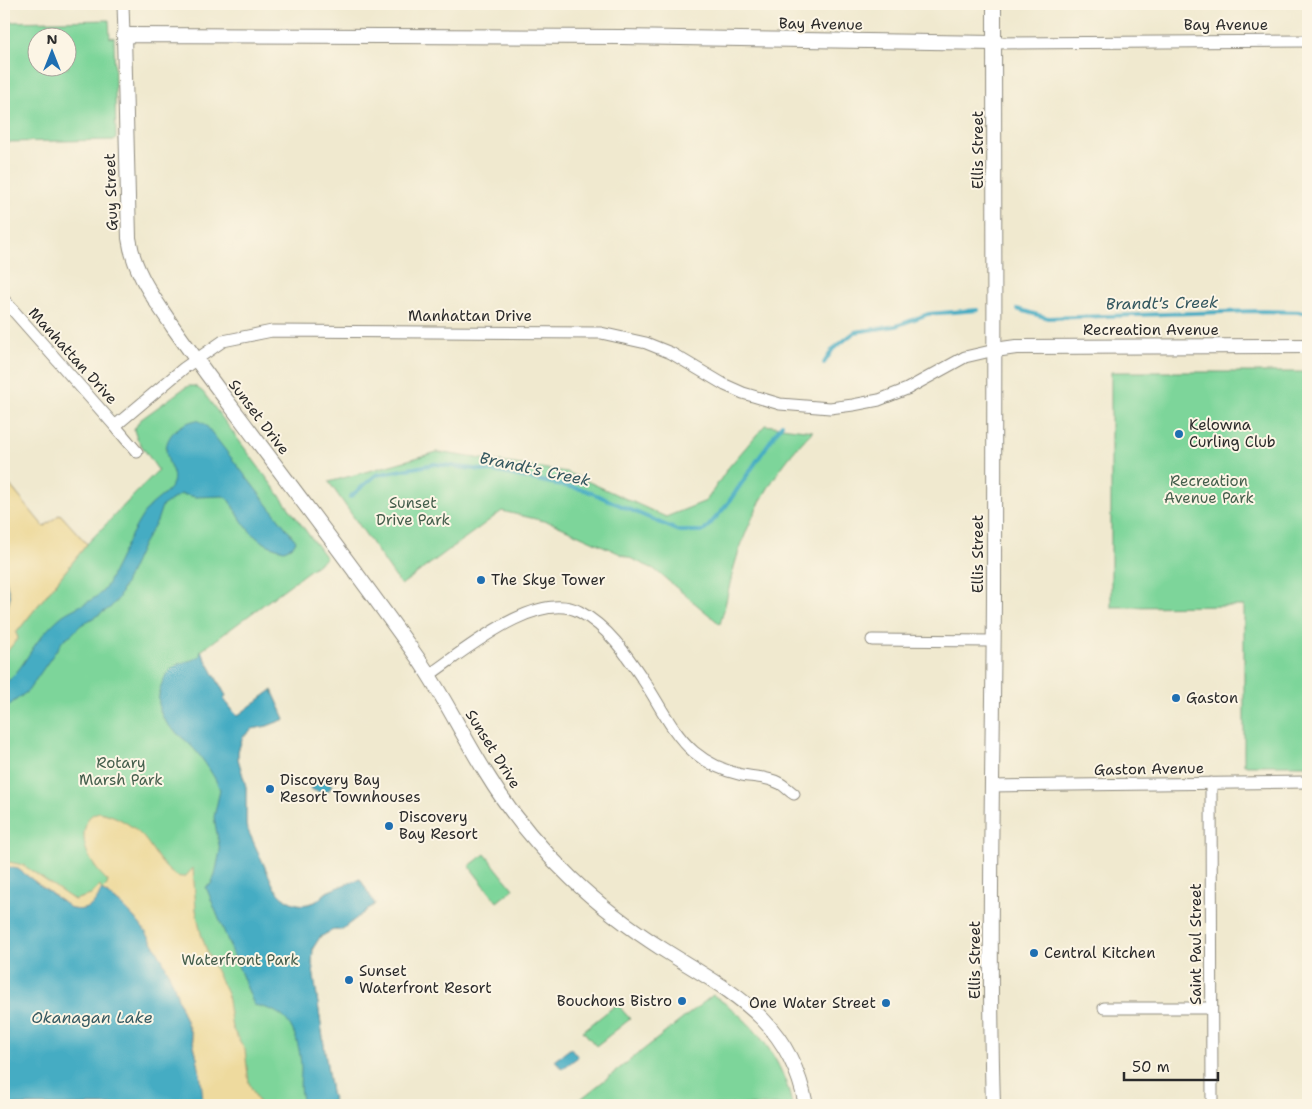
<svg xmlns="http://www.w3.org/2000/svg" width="1312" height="1109" font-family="'Shantell Sans',sans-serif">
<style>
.green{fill:#7dd59a;stroke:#548062;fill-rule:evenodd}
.sand{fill:#eeda9e;stroke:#8c8264}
.water{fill:#44acc3;stroke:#386c77}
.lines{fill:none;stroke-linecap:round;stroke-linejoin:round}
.stream{stroke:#44acc3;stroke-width:4}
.minor-casing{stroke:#8e8a7d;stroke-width:13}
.tertiary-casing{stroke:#8e8a7d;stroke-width:16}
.minor{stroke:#fff;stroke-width:11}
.tertiary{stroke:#fff;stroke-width:14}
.poi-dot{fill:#1f6fb2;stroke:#fcf5e5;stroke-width:2}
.labels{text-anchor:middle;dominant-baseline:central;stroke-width:4;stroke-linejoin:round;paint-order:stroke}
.street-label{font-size:15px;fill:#2b2b2b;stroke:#fcf5e5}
.poi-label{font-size:15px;fill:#2b2b2b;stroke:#fcf5e5;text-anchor:start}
.park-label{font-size:15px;fill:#445e4c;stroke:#fcf5e5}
.water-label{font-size:16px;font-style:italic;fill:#345860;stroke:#fcf5e5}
</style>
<rect width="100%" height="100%" fill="#fcf5e5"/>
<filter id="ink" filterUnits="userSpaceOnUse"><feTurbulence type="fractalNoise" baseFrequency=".02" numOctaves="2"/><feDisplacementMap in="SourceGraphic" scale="10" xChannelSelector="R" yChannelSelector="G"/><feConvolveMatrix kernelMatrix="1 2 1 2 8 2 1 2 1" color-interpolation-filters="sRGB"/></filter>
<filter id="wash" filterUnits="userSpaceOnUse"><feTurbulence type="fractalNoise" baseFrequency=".0096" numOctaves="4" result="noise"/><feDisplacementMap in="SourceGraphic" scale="20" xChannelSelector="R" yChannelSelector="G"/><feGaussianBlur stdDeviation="1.12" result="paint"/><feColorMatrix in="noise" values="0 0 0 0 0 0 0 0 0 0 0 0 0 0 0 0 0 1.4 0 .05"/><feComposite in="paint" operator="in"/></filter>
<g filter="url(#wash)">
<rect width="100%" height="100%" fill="#f0e9cf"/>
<g class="green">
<path d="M109 20 110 38 114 37 116 140 4 142V22ZM38 38H68V68H38Z"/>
<path d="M1111 372H1308V765H1244V606L1111 607Z"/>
<path d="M189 386H195L203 392 326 558 201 651 226 696 223 698 237 716 272 690 285 719 267 726 252 729 243 737 238 751V759L246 787V826L274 887C284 901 298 909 315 902 320 899 323 895 327 892 337 887 350 883 360 879L375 904 341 930H333L320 937 313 948 312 963 331 1093 335 1105H203L201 1083 88 907 18 869 4 866V643L16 633 87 544 158 470 137 439 134 430 140 420 183 389Z"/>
<path d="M765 425 813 431C774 469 749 516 734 567 729 586 726 605 720 624L654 569 552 523 502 511 401 585 329 482 437 452 567 472 666 517 706 501 728 468Z"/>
<path d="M485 854 513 889 497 902 469 866Z"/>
<path d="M713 995C753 1021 783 1058 792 1105H573Z"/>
<path d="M617 1004 630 1019 596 1046 583 1031Z"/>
</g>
<g class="sand">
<path d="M4 478 44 527 60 514 87 544 16 633 18 638 4 655V625L10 597 4 572Z"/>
<path d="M99 812C115 815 131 824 142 836 154 848 166 879 185 877L193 868 196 910 201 934 208 954 227 994 232 1028 245 1050 249 1083 260 1105H203C201 1081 198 1057 191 1033 188 1024 183 1014 180 1005 165 959 144 917 102 890 97 904 87 912 72 909L18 869 4 866V861L23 865 74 900 91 895 100 886 102 890 107 885 108 881C94 869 80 847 85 828 87 819 89 815 99 812Z"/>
</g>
<g class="water">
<path d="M197 420 205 424 296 541 293 546 284 550C252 543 245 525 228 499L223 496 196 497 181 494 162 506 157 521 143 544 118 599 110 608 81 625 72 634 64 639 28 691 4 709V684C21 672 28 653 41 637 47 630 55 621 63 615 75 607 90 603 102 592 107 587 110 579 113 572 123 553 131 533 143 515 149 504 162 498 170 488 179 476 169 468 167 456 162 437 180 423 197 420Z"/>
<path d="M4 572 10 597 4 625Z"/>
<path d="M201 651 226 696 223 698 237 716 272 690 285 719 267 726 252 729 243 737 238 751V759L246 787V826L274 887C284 901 298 909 315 902 320 899 323 895 327 892 337 887 350 883 360 879L375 904 341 930H333L320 937 313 948 312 963 331 1093 335 1105H304C299 1093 300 1083 301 1071 301 1053 296 1024 279 1014 272 1009 262 1007 254 1005L206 887 211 884 215 875 220 851 214 817 220 790C216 778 203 759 195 750 179 731 156 725 159 695 160 685 165 675 173 668 180 661 192 662 200 656Z"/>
<path d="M322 778 329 781 332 786 328 791 320 792 312 790 310 784 313 779Z"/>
<path d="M4 866 18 869 72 909C87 912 97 904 101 890 134 910 155 941 170 976 175 986 177 997 181 1008 194 1040 202 1071 203 1105H4Z"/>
<path d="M571 1048 578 1057 562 1069 555 1060Z"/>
</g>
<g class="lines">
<g class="stream">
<path d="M1017 309 1048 318 1253 311 1308 312"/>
<path d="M824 363 833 349 855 332 896 326 928 314 978 310"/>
<path d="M350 497 376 475 435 464 498 472 585 490 679 531H704L726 506 782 424"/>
</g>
</g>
</g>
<g filter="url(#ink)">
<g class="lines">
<g class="minor-casing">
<g id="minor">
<path d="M123 4 124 35"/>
<path d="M994 43 1308 41"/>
<path d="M4 300 115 426 184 368 223 341 272 331 601 333 646 343 671 353 725 385 743 393 780 404 830 408 853 405 879 400 907 389 965 357 995 350"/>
<path d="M115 426 137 452"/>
<path d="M872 640 993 641"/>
<path d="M429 675C463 652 538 588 580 612 608 627 626 654 644 681 660 705 672 733 694 752 707 763 725 771 742 775 753 777 768 777 779 783 784 785 789 791 794 794"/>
<path d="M1211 783 1212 1105"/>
<path d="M991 786 1308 782"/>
<path d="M1104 1008H1211"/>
</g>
</g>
<g class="tertiary-casing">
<g id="tertiary">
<path d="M995 350 1016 347 1308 346"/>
<path d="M806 1105C789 1018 732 993 664 950 631 929 599 905 571 878 539 847 509 811 486 773 462 735 443 694 417 657 360 576 299 497 240 418 217 388 195 358 173 327 154 298 134 273 129 238L124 35 621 37 994 43"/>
<path d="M993 1105C988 935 993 766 994 596 995 399 994 201 994 4"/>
</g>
</g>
<use href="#minor" class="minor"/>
<use href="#tertiary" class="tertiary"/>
</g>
</g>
<g class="poi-dot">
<circle cx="1179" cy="434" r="5"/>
<circle cx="481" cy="580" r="5"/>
<circle cx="1176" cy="698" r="5"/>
<circle cx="270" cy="789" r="5"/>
<circle cx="389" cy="826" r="5"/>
<circle cx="1034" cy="953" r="5"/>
<circle cx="349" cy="980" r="5"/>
<circle cx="682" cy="1001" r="5"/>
<circle cx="886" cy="1003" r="5"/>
</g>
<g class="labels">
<g class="street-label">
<text transform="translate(821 24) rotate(1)">Bay Avenue</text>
<text x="1226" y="25">Bay Avenue</text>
<text transform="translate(978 150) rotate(-90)">Ellis Street</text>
<text transform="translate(111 192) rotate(-92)">Guy Street</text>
<text x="470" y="316">Manhattan Drive</text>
<text x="1151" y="330">Recreation Avenue</text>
<text transform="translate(73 356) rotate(48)">Manhattan Drive</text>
<text transform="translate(259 417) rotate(53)">Sunset Drive</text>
<text transform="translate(978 554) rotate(-90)">Ellis Street</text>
<text transform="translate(493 749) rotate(58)">Sunset Drive</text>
<text transform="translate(1149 769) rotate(-1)">Gaston Avenue</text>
<text transform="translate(1196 944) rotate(-90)">Saint Paul Street</text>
<text transform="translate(975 960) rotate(-90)">Ellis Street</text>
</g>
<g class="poi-label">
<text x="1189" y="425">Kelowna<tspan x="1189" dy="17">Curling Club</tspan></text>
<text x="491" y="580">The Skye Tower</text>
<text x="1186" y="698">Gaston</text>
<text x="280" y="780">Discovery Bay<tspan x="280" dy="17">Resort Townhouses</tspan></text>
<text x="399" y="817">Discovery<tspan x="399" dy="17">Bay Resort</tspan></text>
<text x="1044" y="953">Central Kitchen</text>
<text x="359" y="971">Sunset<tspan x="359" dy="17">Waterfront Resort</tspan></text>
<text x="672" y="1001" text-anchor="end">Bouchons Bistro</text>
<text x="876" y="1003" text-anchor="end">One Water Street</text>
</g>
<g class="park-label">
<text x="1209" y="481">Recreation<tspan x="1209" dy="17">Avenue Park</tspan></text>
<text x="413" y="503">Sunset<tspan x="413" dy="17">Drive Park</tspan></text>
<text x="121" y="763">Rotary<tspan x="121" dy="17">Marsh Park</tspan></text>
<text x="240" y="960">Waterfront Park</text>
</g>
<g class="water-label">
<text transform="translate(1162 303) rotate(-1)">Brandt's Creek</text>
<text transform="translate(535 469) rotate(12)">Brandt's Creek</text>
<text x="92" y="1017">Okanagan Lake</text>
</g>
</g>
<rect width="1312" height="1109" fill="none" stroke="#fcf5e5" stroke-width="20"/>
<g transform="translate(52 52)"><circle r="24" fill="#fcf5e5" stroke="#a8a49b"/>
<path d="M0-4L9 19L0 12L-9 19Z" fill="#1f6fb2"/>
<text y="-8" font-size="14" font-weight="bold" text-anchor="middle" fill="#2b2b2b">N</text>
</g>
<path d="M1124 1072v8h94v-8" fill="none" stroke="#2b2b2b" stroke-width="2.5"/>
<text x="1132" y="1072" font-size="15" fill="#2b2b2b" stroke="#fcf5e5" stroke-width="4" paint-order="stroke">50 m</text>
</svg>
